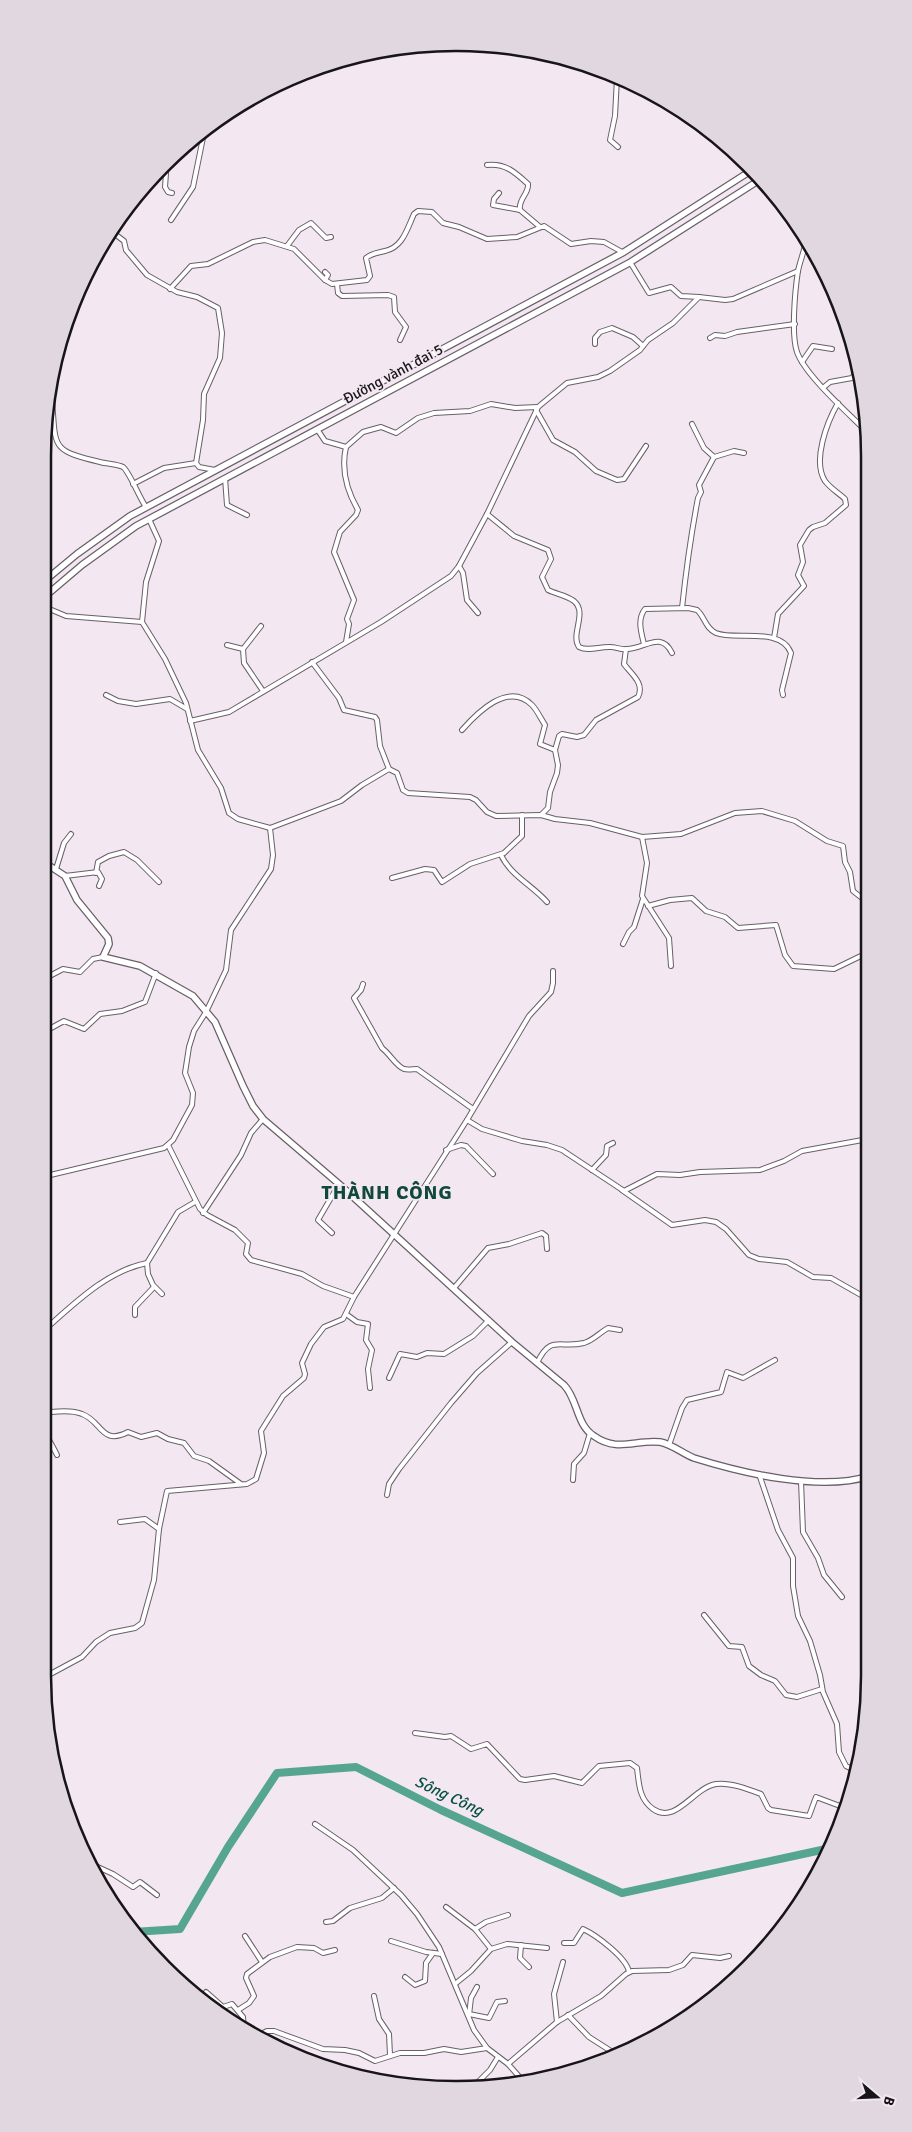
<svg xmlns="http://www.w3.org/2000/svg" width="912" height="2132" font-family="Signika,sans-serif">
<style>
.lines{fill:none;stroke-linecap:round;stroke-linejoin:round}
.river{stroke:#55a591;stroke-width:8}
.street-casing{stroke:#695f68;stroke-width:6}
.secondary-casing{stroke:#695f68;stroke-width:8}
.street{stroke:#fff;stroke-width:4}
.secondary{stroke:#fff;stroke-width:5.5}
.labels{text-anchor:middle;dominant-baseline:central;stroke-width:4;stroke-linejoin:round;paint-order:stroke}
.street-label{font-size:15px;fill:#181518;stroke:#f3e8f2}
.water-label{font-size:16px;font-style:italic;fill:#095043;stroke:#f3e8f2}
.district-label{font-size:20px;font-weight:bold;letter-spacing:1px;fill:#10483c;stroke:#f3e8f2}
.rim{fill:none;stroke:#181518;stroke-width:2.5}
</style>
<rect width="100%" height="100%" fill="#f3e8f2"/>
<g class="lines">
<path class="river" d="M133 1932 180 1929 228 1847 277 1773 356 1767 441 1810 622 1893 826 1849"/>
<g class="street-casing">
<g id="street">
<path d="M617 78 615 116 610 140 618 147"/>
<path d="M487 165C505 163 515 172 528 184 529 194 518 199 520 210L540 227"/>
<path d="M162 167 166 173 165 187 168 192 172 193"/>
<path d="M499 193 494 199 493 205 520 210"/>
<path d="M171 220 193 187 205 128"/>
<path d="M111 231 124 241 126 250 147 275 177 292 197 297 218 308 222 333 220 358 204 394 203 420 196 463 199 467 215 470"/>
<path d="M806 241C804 252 800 261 798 271 795 290 791 335 797 352 805 375 848 413 866 431"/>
<path d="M287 246 299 230 311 223 326 238 331 237"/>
<path d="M630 262 649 293 671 287 681 296 699 297"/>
<path d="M325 272 328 275 325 280"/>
<path d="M337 284 338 293 342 296 388 295 394 297 395 312 406 327 400 340"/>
<path d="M170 289 191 266 208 264 253 242 265 240 294 249 325 280 332 284 367 280 370 276 366 258C372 253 378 253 385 251 403 247 407 229 414 214L418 211 432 212 443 223 459 227 487 239 517 237 544 226 571 244 591 241 604 242 622 252"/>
<path d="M710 338 715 335 725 336 737 332 795 324"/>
<path d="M595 344V338L600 332 612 328 633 337 643 346"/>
<path d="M802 362 813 346 832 349"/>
<path d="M824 387 830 382 852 378 857 371"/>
<path d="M52 400C56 448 50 450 100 462 107 464 117 464 123 467 129 471 140 499 146 507"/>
<path d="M536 410 553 440 575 452 596 471 617 480 624 479 646 446"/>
<path d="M692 424 704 448 714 457 734 451 744 453"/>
<path d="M317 429 325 441 346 447 363 432 381 427 396 433 418 418 434 413 470 411 491 404 515 408 538 407"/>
<path d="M346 447C341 469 347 491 358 510L356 515 340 532 334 552 354 600 347 619 349 624 346 642"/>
<path d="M225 478 227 505 247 515"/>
<path d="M133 484 164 468 196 463"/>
<path d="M487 514 514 536 548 550 551 559 542 577 548 590C556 594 566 595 574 601 588 613 570 634 579 647 589 652 600 646 611 647 616 647 621 650 627 649 644 649 661 630 672 653"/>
<path d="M149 519 159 541 146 582 142 622 165 659 186 703 198 750 221 788 229 813 238 819 270 828 341 801 362 785 389 769 397 773 403 790 408 793 470 797 476 800 487 812 496 816 541 815 555 819 590 823 642 837 681 834 735 813 762 811 795 821 827 841 843 846 845 862 850 872 853 891 867 902"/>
<path d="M459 566 463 573 467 600 478 613"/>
<path d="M42 599 47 608 66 616 142 622"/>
<path d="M682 608C686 571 691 534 698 498L701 492 699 485 714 457"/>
<path d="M774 638 778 614 804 586 798 575 803 562 800 545 809 530 813 527 825 523 846 505 845 499C839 493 831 489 825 481 812 461 827 422 838 403"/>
<path d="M644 644C641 632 637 619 645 609L688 608 697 610C705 617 705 628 716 633 735 641 781 626 791 653L782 690 783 695"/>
<path d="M227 645 243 649 261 626"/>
<path d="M243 649 244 663 263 691"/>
<path d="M312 662 339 698 344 710 375 717 377 720 380 746 389 769"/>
<path d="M106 695 118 701 136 704 170 699 187 709"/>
<path d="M190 721 229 712 381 622 451 576 459 566 487 514 538 407 567 383 598 377 610 371 640 350 648 340 673 323 699 297 725 300 733 299 798 271"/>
<path d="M462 730C477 713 508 681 532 705 537 710 541 719 545 725L540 744 555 750"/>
<path d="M541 815 548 808 550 792 557 773 558 765 555 750 559 736 562 734 577 737 584 735 596 720 638 697C645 683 631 674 624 664L626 649"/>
<path d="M642 837 647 863 642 896 669 938 671 966"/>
<path d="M501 855C511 876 532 885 547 902"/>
<path d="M56 869 64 843 71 834"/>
<path d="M96 873 98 862 109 856 124 852 137 860 159 882"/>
<path d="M65 876 98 872 102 879 99 886"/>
<path d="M392 878 425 869 434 870 442 882 470 864 504 853 522 836V815"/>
<path d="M648 906 670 900 692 898 706 911 725 917 738 928 776 925 785 955 793 966 834 969 867 953"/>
<path d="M623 944 629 932 634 927 643 899"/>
<path d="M42 980 63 969 80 972 93 959 103 957"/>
<path d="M363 984 361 990 354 998 382 1048C390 1054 396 1066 404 1069 408 1070 413 1069 417 1069L473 1109"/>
<path d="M42 1033 64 1021 84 1029 100 1014 122 1011 145 1002 156 973"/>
<path d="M467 1120 482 1129 522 1141 547 1145 562 1150 624 1191 657 1174 680 1175 700 1172 760 1170 784 1161 802 1151 868 1139"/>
<path d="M168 1145 200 1209 207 1215 235 1230 248 1243 246 1254 251 1260 302 1274 323 1286 354 1297"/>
<path d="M446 1150 461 1145 466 1146 493 1174"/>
<path d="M592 1170 606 1155 607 1146 613 1143"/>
<path d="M42 1177 164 1148 173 1140 192 1105 193 1093 185 1073 189 1047 194 1031 206 1012 226 970 231 930 271 869 273 855 270 828"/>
<path d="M622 1190 672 1225 705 1220 716 1222 726 1229 749 1255 759 1259 787 1262 813 1277 831 1278 868 1299"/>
<path d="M42 1199H44"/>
<path d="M203 1213 241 1155 251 1133 263 1119"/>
<path d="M332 1233 318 1220 339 1184"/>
<path d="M454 1288 488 1248 509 1244 542 1233 546 1236 547 1249"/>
<path d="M162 1294 153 1285 148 1274 147 1263 178 1212 195 1202"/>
<path d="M346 1314 357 1322 368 1324 366 1340 372 1350 368 1369 370 1388"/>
<path d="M135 1315V1307L154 1287"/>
<path d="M42 1332C73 1305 106 1271 147 1263"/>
<path d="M537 1363C551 1334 559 1349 584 1343 594 1340 599 1333 608 1328L620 1330"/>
<path d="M389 1378 400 1354 417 1357 427 1353 444 1354 473 1336 489 1320"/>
<path d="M669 1445 682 1408 687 1400 721 1392 727 1372 743 1378 775 1360"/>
<path d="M57 1455C50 1440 37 1426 51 1412 61 1411 73 1410 82 1414 102 1421 101 1446 128 1432L141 1437 157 1433 168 1439 184 1443 194 1456 209 1461 241 1484"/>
<path d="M759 1474 778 1530 793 1558V1586L798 1616 810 1641 820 1675 823 1692 837 1724 839 1752 846 1766 854 1770"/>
<path d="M573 1480 574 1464 584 1453 590 1433"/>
<path d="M801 1481 803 1532 818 1558 824 1575 842 1597"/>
<path d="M387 1495 389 1484 399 1469 451 1403 477 1373 512 1342"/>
<path d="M120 1522 145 1519 159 1529"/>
<path d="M704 1615 729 1646 742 1647 749 1666 761 1675 775 1681 786 1695 797 1697 822 1689"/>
<path d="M43 1678 82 1657 96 1642 110 1633 135 1628 142 1623 154 1580 159 1529 167 1491 247 1484 256 1479 264 1453 261 1431 283 1396 304 1378 305 1374 302 1363 311 1344 324 1327 343 1319 354 1297 467 1120 529 1016 551 992 553 983V971"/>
<path d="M415 1733 445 1737 451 1736 471 1749 487 1744 520 1779 525 1780 554 1776 582 1783 599 1766 630 1763 637 1768C639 1784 639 1799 653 1809 676 1825 693 1788 716 1784 730 1782 748 1789 761 1794L768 1808 771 1810 809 1816 816 1797 848 1809"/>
<path d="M63 1801 67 1807V1815"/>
<path d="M315 1824 353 1850 401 1895 417 1914 439 1947 474 2030 487 2048 508 2064 524 2082"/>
<path d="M89 1863 113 1874 133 1887 140 1882 157 1895"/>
<path d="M446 1907 475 1929 491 1949"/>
<path d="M326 1922 333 1921 350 1908 382 1898 394 1888"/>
<path d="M475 1929 486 1922 508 1915"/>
<path d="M245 1936 262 1962"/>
<path d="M391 1941 426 1952 442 1954"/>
<path d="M564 1943H574L583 1929C596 1935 627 1958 629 1972"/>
<path d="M521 1945 520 1958 529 1967"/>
<path d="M405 1977 415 1985 425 1981 426 1963 433 1953"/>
<path d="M455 1984 471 1971 491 1949 507 1944 547 1948"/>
<path d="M206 1992 223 2007 232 2004 243 2017 244 2030"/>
<path d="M374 1996 379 2019 389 2034 390 2055"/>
<path d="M238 2010 249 2003 254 1996 246 1978 247 1974 270 1957 297 1947 314 1948 323 1953 335 1950"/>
<path d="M469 2014 489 2018 497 2002 505 2001"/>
<path d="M469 2015 471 1998 477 1987"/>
<path d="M568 2015 589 2037 614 2053"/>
<path d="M557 2022 554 1994 563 1962"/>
<path d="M256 2037 267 2031H274L323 2049 345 2050 359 2053 375 2061 400 2053H424L444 2049 461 2052 487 2048"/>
<path d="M636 2044 644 2037 648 2040"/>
<path d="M508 2064 557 2022 601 1996 626 1974 632 1971 669 1970 683 1965 692 1955 720 1958 729 1956"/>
<path d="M476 2084 490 2070 498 2057"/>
</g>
</g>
<g class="secondary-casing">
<g id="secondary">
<path d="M42 583 77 554 130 516 624 252 752 170"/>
<path d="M42 599 82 565 136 526 629 263 761 179"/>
<path d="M42 861 65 876 77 900 108 938 109 944 103 957 140 966 193 996 215 1022 243 1086 253 1106 263 1119 339 1184 512 1342 564 1385C578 1399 576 1425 594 1436 618 1453 636 1439 660 1442 672 1444 683 1454 694 1458 742 1473 821 1492 869 1476"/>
</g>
</g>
<use href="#street" class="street"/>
<use href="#secondary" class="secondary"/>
</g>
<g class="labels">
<g class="street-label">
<text transform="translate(393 374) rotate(-28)">Đường vành đai 5</text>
</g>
<g class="water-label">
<text transform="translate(449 1796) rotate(25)">Sông Công</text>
</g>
<g class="district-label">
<text x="387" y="1192">THÀNH CÔNG</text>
</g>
</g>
<path d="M0 0H912V2132H0ZM456 51H456A405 405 0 0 1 861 456V1676A405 405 0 0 1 456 2081H456A405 405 0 0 1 51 1676V456A405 405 0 0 1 456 51Z" fill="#e1d7e1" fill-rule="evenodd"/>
<path class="rim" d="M456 51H456A405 405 0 0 1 861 456V1676A405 405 0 0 1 456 2081H456A405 405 0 0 1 51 1676V456A405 405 0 0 1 456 51Z"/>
<g transform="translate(877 2097) rotate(109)" stroke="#f3e8f2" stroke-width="4" paint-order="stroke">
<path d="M0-4L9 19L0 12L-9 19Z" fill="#181518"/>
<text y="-8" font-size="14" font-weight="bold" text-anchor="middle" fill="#181518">B</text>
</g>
</svg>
